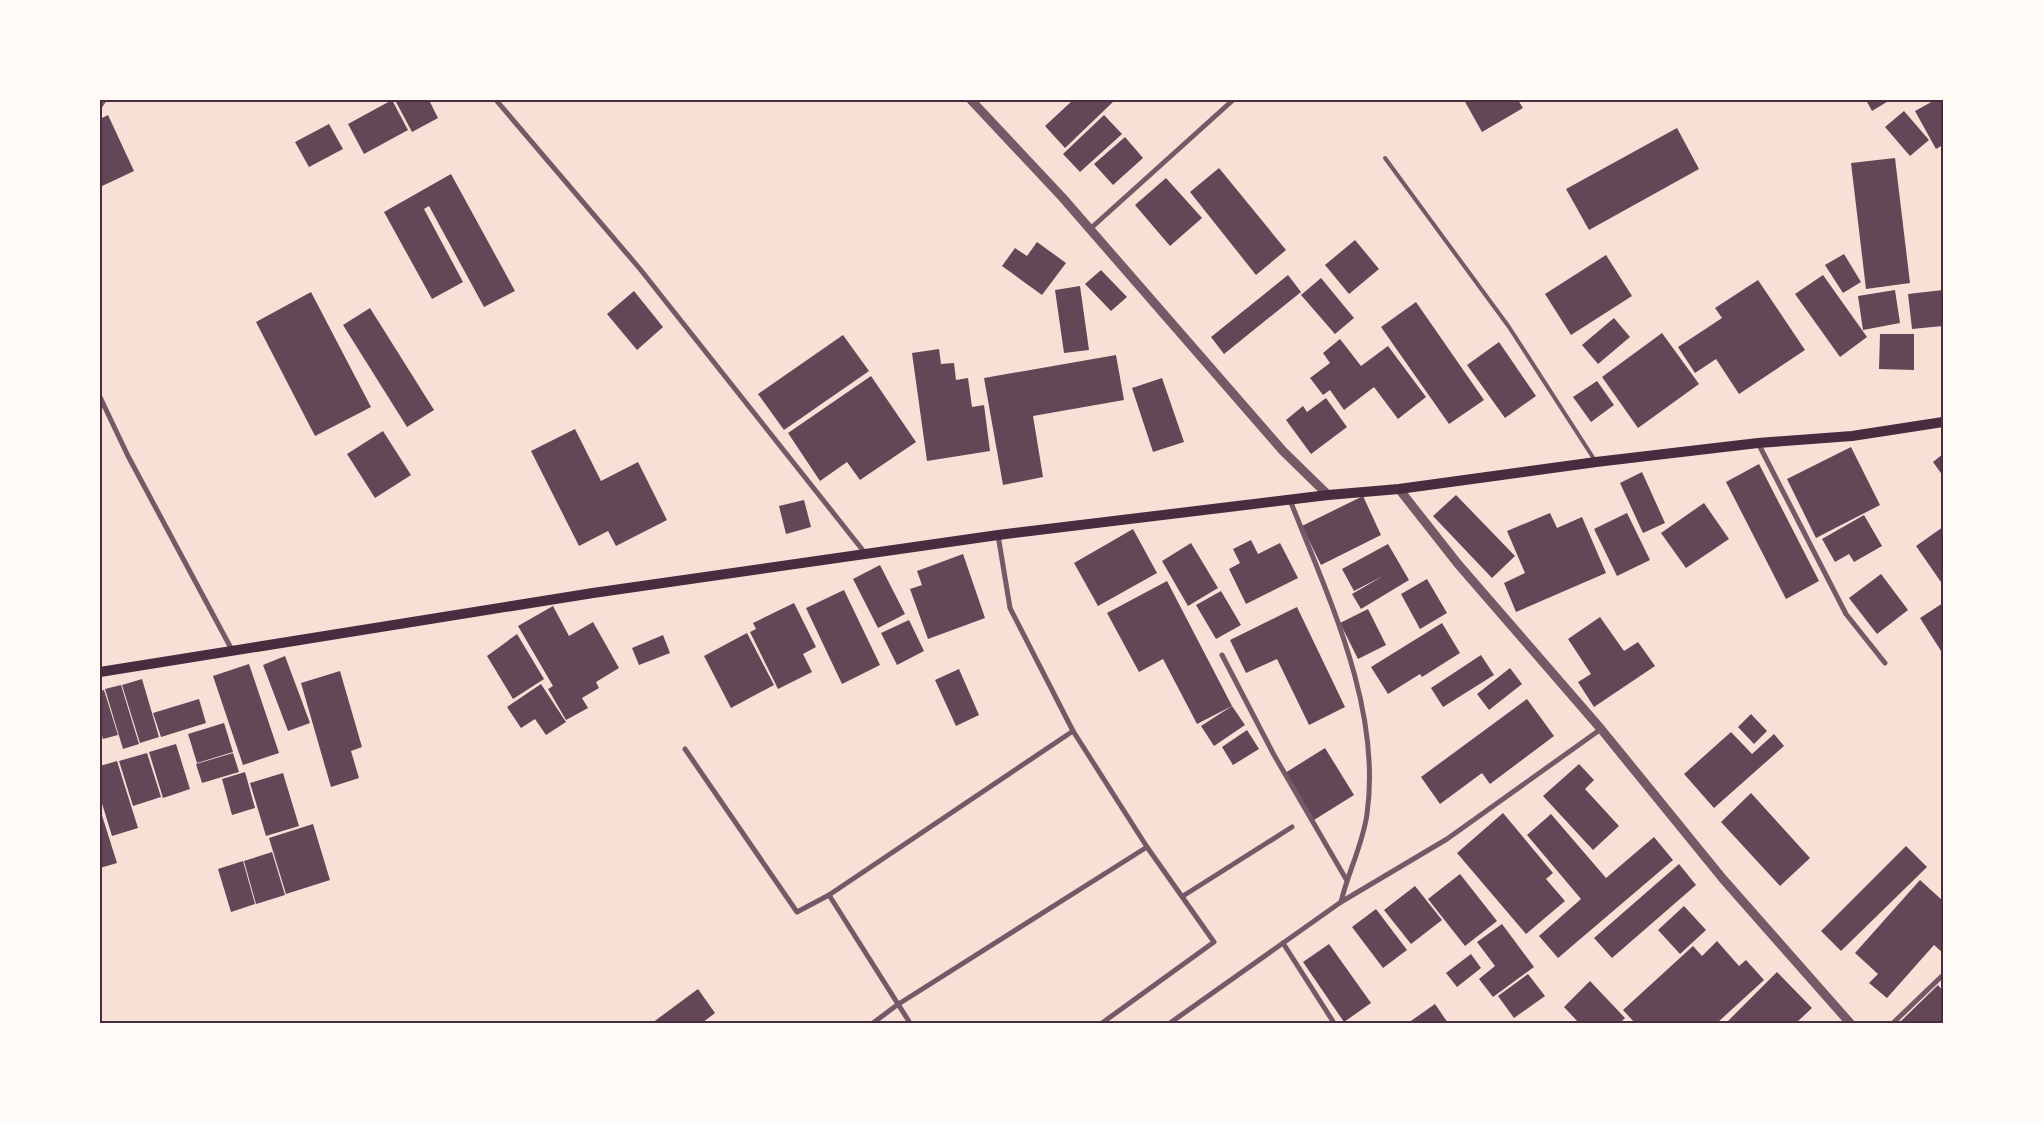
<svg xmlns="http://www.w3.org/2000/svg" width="2043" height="1123" font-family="Literata,serif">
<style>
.building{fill:#644757}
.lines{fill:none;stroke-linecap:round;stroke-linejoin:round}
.service{stroke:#755966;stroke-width:4}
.minor{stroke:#755966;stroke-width:5}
.tertiary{stroke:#755966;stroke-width:9}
.secondary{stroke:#4a2c40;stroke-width:10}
.neatline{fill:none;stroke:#4a2c40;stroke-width:2}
</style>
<rect width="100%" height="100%" fill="#f7e1d7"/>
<g class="building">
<path d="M392 100 408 130 364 154 348 124Z"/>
<path d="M395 100H429L438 118 412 132Z"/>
<path d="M1073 100H1115L1065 148 1045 126Z"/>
<path d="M1464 100H1518L1523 108 1482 132Z"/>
<path d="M1866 100H1890L1872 111Z"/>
<path d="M1935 100H1943V145L1936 149 1915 111Z"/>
<path d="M1904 111 1929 140 1910 156 1885 127Z"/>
<path d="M108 115 134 171 100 187V119Z"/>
<path d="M1104 115 1122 134 1080 172 1063 154Z"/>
<path d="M329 124 343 149 309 167 295 142Z"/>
<path d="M1677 128 1699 169 1589 230 1566 189Z"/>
<path d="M1125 137 1143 158 1113 185 1094 164Z"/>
<path d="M1895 158 1910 283 1866 289 1851 163Z"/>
<path d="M1219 168 1286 250 1256 275 1190 192Z"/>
<path d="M451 174 515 291 484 307 429 206 424 209 463 282 432 299 384 212Z"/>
<path d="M1166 178 1202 218 1170 246 1135 205Z"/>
<path d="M1355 240 1379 269 1349 294 1325 265Z"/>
<path d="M1037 242 1066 263 1042 295 1002 266 1015 248 1027 256Z"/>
<path d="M1844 254 1861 282 1843 293 1825 265Z"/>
<path d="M1606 255 1632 296 1571 335 1545 294Z"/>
<path d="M1101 270 1127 297 1111 311 1085 284Z"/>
<path d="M1288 275 1301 292 1224 354 1211 337Z"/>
<path d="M1823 275 1867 337 1840 357 1795 294Z"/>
<path d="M1321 278 1354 318 1335 334 1301 295Z"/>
<path d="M1758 280 1805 350 1739 394 1716 359 1695 373 1678 347 1722 318 1715 308Z"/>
<path d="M1080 286 1089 350 1064 353 1055 290Z"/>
<path d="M1895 290 1900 323 1863 330 1858 296Z"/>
<path d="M1943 290V326L1912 329 1908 294Z"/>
<path d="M634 291 663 327 637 350 607 314Z"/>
<path d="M311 292 371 407 315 436 256 322Z"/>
<path d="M1416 302 1484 400 1449 424 1381 327Z"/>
<path d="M370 308 434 410 407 427 343 325Z"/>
<path d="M1614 318 1630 337 1598 364 1582 345Z"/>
<path d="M1662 333 1699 384 1638 428 1602 377Z"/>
<path d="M1880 334H1914V370L1879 369Z"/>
<path d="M843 335 869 371 784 430 758 394Z"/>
<path d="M1340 339 1361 366 1388 346 1426 397 1398 419 1374 387 1344 410 1330 390 1323 395 1310 378 1330 363 1323 353Z"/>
<path d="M1499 342 1536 396 1505 418 1467 365Z"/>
<path d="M939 349 941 364 954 363 956 380 968 378 972 407 984 405 990 451 927 461 912 353Z"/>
<path d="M1116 355 1124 400 1033 416 1043 477 1003 485 984 378Z"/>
<path d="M871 376 916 442 860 480 847 462 820 481 788 433Z"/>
<path d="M1162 378 1184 442 1153 452 1132 388Z"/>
<path d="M1597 381 1614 405 1591 422 1573 397Z"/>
<path d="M1326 398 1347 427 1311 454 1286 420 1303 406 1307 412Z"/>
<path d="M575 429 601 481 638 462 667 520 616 546 608 531 579 546 531 451Z"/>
<path d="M383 431 411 475 375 498 347 454Z"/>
<path d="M1851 447 1880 505 1816 538 1787 479Z"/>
<path d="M1943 454V476L1933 462Z"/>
<path d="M1759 464 1819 581 1786 599 1726 482Z"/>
<path d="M1642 472 1665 523 1643 533 1620 483Z"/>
<path d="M1456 495 1515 556 1492 578 1433 516Z"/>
<path d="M1363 496 1381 535 1321 565 1302 526Z"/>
<path d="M804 500 811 527 786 534 779 506Z"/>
<path d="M1704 503 1729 539 1686 568 1661 533Z"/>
<path d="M1550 513 1557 528 1582 517 1606 573 1516 612 1504 583 1525 573 1507 531Z"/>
<path d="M1627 513 1650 560 1617 576 1594 529Z"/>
<path d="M1864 515 1882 546 1854 562 1849 554 1835 562 1822 539Z"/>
<path d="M1943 527V585L1916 546Z"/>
<path d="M1133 529 1157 573 1098 606 1074 563Z"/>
<path d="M1251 540 1258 554 1280 543 1298 578 1246 604 1229 569 1240 563 1233 549Z"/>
<path d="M1191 543 1218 588 1188 606 1162 561Z"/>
<path d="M1388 544 1409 580 1361 609 1352 594 1383 576 1354 591 1342 569Z"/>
<path d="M963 554 985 618 928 639 910 589 922 585 917 571Z"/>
<path d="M880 565 905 614 878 628 853 579Z"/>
<path d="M1881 574 1908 610 1877 634 1849 598Z"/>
<path d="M1427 579 1447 613 1420 629 1401 594Z"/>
<path d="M1167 581 1232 706 1197 724 1163 659 1139 672 1107 613Z"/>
<path d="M844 590 880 665 842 684 806 608Z"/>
<path d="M1221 591 1241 625 1216 639 1196 605Z"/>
<path d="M794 603 816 647 803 654 812 672 778 689 750 632 756 629 753 623Z"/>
<path d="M1943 603V654L1920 618Z"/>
<path d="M553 606 569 636 593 622 619 668 596 682 599 688 582 698 588 708 566 720 548 689 553 686 518 626Z"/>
<path d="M1297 607 1345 707 1309 725 1277 659 1246 673 1230 640Z"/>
<path d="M1368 609 1386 645 1358 659 1340 623Z"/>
<path d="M1600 617 1624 651 1638 642 1655 666 1594 707 1578 682 1591 674 1568 639Z"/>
<path d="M909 620 924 651 897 665 881 633Z"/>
<path d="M1442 623 1460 653 1422 677 1420 674 1388 694 1371 667Z"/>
<path d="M747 633 774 685 731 708 704 656Z"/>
<path d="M517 634 544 679 513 699 487 656Z"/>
<path d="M663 635 670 653 639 665 632 648Z"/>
<path d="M1481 655 1494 675 1443 707 1431 688Z"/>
<path d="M285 656 310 723 288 731 263 665Z"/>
<path d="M249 664 279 753 243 765 213 676Z"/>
<path d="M1510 668 1522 684 1489 710 1477 694Z"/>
<path d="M959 669 979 715 956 726 935 680Z"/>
<path d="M340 671 362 747 351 751 359 778 331 787 301 683Z"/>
<path d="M142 679 159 737 140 743 122 685Z"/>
<path d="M541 684 566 722 546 735 535 719 521 728 507 707Z"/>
<path d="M121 685 139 744 123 749 105 689Z"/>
<path d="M104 690 118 735 103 739 100 730V691Z"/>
<path d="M199 699 206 723 161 737 153 713Z"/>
<path d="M1527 699 1554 736 1490 784 1482 773 1440 804 1421 777Z"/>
<path d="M1232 706 1245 725 1214 746 1201 726Z"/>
<path d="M1751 714 1767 731 1754 744 1738 727Z"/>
<path d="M224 723 233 752 197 763 188 734Z"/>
<path d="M1247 730 1259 749 1233 765 1222 747Z"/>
<path d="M1731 732 1752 754 1774 734 1784 746 1714 808 1684 774Z"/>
<path d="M176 744 190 789 163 798 149 752Z"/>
<path d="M1325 748 1354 795 1314 820 1285 773Z"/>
<path d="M147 753 161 797 133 806 119 761Z"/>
<path d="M233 753 239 772 202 783 196 764Z"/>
<path d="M117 761 138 828 112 836 100 797V766Z"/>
<path d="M1579 764 1594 780 1585 789 1619 826 1593 850 1543 796Z"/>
<path d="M245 772 255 808 232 815 222 779Z"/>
<path d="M283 773 299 826 266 836 250 783Z"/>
<path d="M1751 793 1810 858 1780 886 1721 822Z"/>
<path d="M100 809 117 863 100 868Z"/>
<path d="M1503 813 1553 873 1546 879 1565 901 1526 934 1457 853Z"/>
<path d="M1551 814 1606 878 1654 837 1673 860 1558 958 1539 936 1581 899 1527 835Z"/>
<path d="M313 824 330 880 286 894 269 838Z"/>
<path d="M1906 846 1927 867 1841 951 1821 931Z"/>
<path d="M272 852 285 895 256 904 244 861Z"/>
<path d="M243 861 255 904 231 912 218 869Z"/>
<path d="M1679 864 1696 885 1612 958 1594 938Z"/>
<path d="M1460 874 1497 921 1465 946 1428 899Z"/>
<path d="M1920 880 1943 901V953L1934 945 1887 998 1869 983 1878 974 1855 953Z"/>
<path d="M1415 886 1442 920 1411 944 1384 910Z"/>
<path d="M1684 906 1706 930 1680 954 1658 930Z"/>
<path d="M1376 909 1407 950 1383 968 1352 927Z"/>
<path d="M1502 924 1534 967 1493 997 1479 979 1495 966 1477 942Z"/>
<path d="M1717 941 1739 966 1746 960 1764 980 1717 1023H1635L1623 1010 1693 946 1702 956Z"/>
<path d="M1329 944 1371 1003 1344 1022 1303 962Z"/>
<path d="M1471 954 1481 968 1457 987 1446 973Z"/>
<path d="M1777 972 1812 1008 1796 1023H1726Z"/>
<path d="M1528 974 1545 996 1514 1018 1498 996Z"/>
<path d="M1590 981 1625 1018 1620 1023H1579L1564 1007Z"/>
<path d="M1938 985 1943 991V1023H1899Z"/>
<path d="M698 989 715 1013 702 1023H652Z"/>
<path d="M1435 1004 1448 1023H1408Z"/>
</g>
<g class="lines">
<path class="service" d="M1385 158 1509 327 1596 462"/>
<g class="minor">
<path d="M496 100 640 269 865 553"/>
<path d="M100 106 104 100"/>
<path d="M1090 229 1233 100"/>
<path d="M100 397 128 456 232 650"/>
<path d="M1758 443 1846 614 1885 663"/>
<path d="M1290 500C1328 597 1382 708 1367 814 1363 844 1348 872 1341 902"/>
<path d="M998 535 1010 608 1073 731 1147 847 1214 942 1102 1023"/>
<path d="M1222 655 1274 755 1346 879"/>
<path d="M685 749 797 912 829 895 1073 731"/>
<path d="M829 895 910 1023"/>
<path d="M1183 896 1292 827"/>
<path d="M1283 943 1334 1023"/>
<path d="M873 1023 897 1005 1147 847"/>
<path d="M1170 1023 1341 902 1447 839 1601 729"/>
<path d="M1893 1023 1943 975"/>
</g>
<g class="tertiary">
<path d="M971 100 1062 197 1283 451 1328 495"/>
<path d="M1399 489 1458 564 1601 729 1723 879 1850 1023"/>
</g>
<path class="secondary" d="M100 672 593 593 998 535 1328 495 1399 489 1596 462 1758 443 1852 436 1943 422"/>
</g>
<rect width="2043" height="1123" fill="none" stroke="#fffaf5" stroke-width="202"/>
<rect x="101" y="101" width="1841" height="921" class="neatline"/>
</svg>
